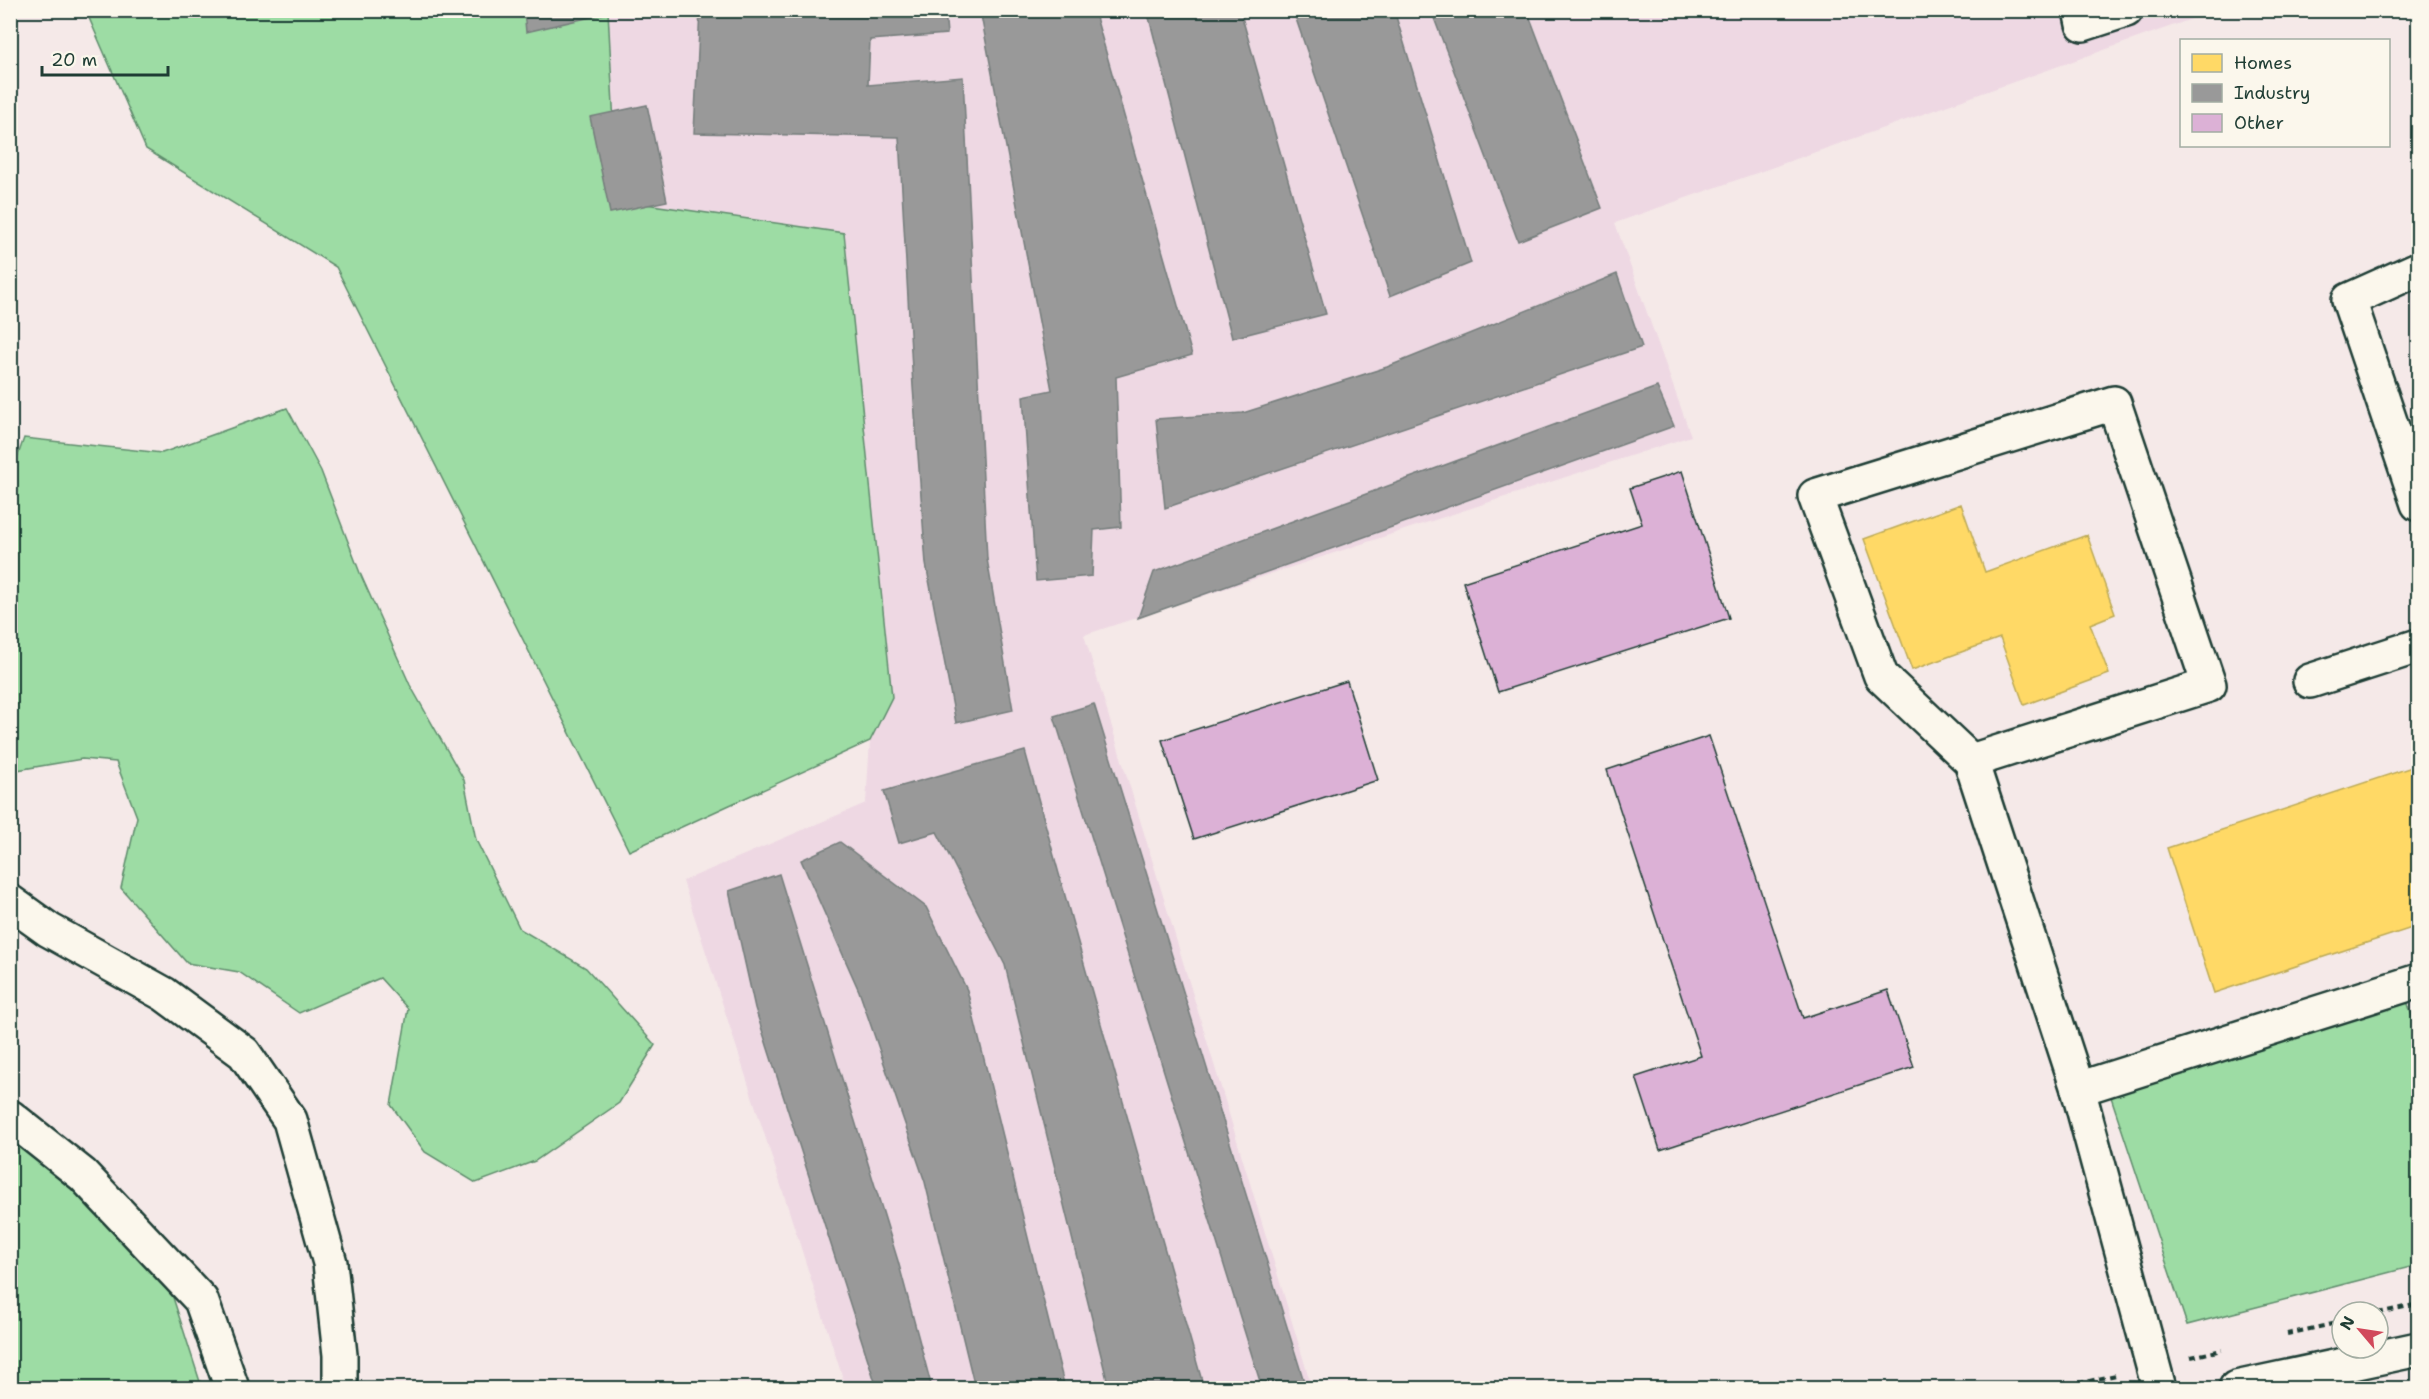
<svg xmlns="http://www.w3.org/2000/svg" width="2429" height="1399" font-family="'Shantell Sans',sans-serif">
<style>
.built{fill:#eed8e3}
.green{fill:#9ddca4;stroke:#5e8c6c;stroke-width:1.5}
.homes{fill:#ffd966;stroke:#bcaa57;stroke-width:1.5}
.industry{fill:#999;stroke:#747d7b;stroke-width:1.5}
.building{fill:#dcb1d6;stroke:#1f3d34;stroke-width:1.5}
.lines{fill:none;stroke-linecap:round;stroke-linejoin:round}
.minor-casing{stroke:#1f3d34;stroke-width:38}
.path{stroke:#1f3d34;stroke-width:4;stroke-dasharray:6 4.5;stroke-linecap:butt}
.minor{stroke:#fbf7ec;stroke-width:33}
</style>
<rect width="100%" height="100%" fill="#f5e9e8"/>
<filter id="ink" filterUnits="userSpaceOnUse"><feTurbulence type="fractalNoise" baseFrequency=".0167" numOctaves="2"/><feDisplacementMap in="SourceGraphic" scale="12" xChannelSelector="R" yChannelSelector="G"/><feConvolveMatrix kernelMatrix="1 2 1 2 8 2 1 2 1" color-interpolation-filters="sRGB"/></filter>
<g filter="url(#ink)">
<path class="built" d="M608 11H2214L1615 223 1691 436 1084 635 1312 1388H846L683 881 866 803 870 741 892 697 618 200Z"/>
<g class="green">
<path d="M86 11H608L618 200 844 233 892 697 870 741 629 851 336 267 146 149Z"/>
<path d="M287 408 321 471 360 573 410 685 464 780 476 840 520 929 586 968 655 1045 619 1103 535 1161 476 1183 425 1152 391 1105 408 1009 380 978 299 1013 239 972 187 963 121 888 137 817 116 762 82 759 11 771 10 478 24 438 162 453Z"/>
<path d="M2407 1001 2418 1034V1265L2187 1325 2110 1094Z"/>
<path d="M10 1135 68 1176 169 1285 202 1388H11Z"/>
</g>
<g class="homes">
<path d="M1961 504 1985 572 2087 535 2115 614 2090 624 2109 674 2024 705 2000 638 1912 670 1864 539Z"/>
<path d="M2418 765V926L2214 993 2167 848Z"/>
</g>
<g class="industry">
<path d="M524 10H621L526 32Z"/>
<path d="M700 10H945L947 34 870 40 868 85 963 77 987 559 1013 710 956 723 926 564 913 387 899 137 694 133Z"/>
<path d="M980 10H1094L1192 355 1116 377 1121 527 1094 530 1092 576 1036 581 1023 396 1052 390Z"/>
<path d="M1147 10H1240L1326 314 1232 338Z"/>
<path d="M1293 10H1394L1471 263 1390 296Z"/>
<path d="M1431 10H1527L1602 208 1518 241Z"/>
<path d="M647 105 667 201 610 213 590 117Z"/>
<path d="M1617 274 1642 347 1165 508 1156 419 1243 413 1387 367Z"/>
<path d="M1657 387 1674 426 1138 618 1154 572Z"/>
<path d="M1094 704 1306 1388H1262L1054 716Z"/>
<path d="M1025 751 1077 939 1204 1388H1109L1005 965 937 832 899 843 884 791Z"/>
<path d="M840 842 926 907 967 990 1065 1388H975L925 1182 859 991 801 860Z"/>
<path d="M779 874 898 1261 932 1388H877L755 1008 729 891Z"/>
</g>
<g class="building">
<path d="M1682 471 1729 618 1498 692 1463 582 1642 524 1630 488Z"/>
<path d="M1347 681 1378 780 1194 839 1162 740Z"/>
<path d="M1709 736 1803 1018 1888 990 1914 1067 1660 1150 1636 1077 1701 1056 1607 770Z"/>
</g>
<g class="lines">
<g class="minor-casing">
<g id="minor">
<path d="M2080 10 2083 24 2126 10"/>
<path d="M2418 269 2349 300 2418 504"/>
<path d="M2310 681 2418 646"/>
<path d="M1971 761 2209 685 2114 403 1815 496 1881 676 1971 761 2078 1089 2159 1388"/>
<path d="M10 902 49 930 164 994 244 1053 290 1120 330 1263 340 1355V1388"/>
<path d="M2078 1089 2418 981"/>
<path d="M10 1117 83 1175 201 1300 232 1388"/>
<path d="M2236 1388 2418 1349"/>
</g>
</g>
<g class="path">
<path d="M2378 1313 2418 1304"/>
<path d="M2287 1334 2342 1322"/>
<path d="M2191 1357 2222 1350"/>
<path d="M2058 1388 2116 1375"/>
</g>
<use href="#minor" class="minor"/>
</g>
</g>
<rect width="2429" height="1399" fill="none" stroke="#fbf7ec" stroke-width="36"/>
<rect x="18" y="18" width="2393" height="1363" fill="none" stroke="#1f3d34" stroke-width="2" filter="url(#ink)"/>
<rect x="2180" y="39" width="210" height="108" fill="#fbf7ec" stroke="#a3ada2" stroke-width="1.5"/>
<rect x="2192" y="54" width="30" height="18" fill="#ffd966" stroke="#a3ada2" stroke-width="1.5"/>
<text x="2234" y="69" font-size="18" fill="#1f3d34">Homes</text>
<rect x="2192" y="84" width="30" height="18" fill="#999999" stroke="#a3ada2" stroke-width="1.5"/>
<text x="2234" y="99" font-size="18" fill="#1f3d34">Industry</text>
<rect x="2192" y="114" width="30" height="18" fill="#dcb1d6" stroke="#a3ada2" stroke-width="1.5"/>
<text x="2234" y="129" font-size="18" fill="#1f3d34">Other</text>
<g transform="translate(2360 1330) rotate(299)"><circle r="28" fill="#fbf7ec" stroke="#a3ada2" stroke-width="1.5"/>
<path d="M0-4.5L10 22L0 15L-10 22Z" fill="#d1495b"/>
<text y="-9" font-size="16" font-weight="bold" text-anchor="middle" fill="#1f3d34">N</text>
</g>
<path d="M42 66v9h126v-9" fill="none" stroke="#1f3d34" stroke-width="3"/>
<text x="51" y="66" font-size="18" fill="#1f3d34" stroke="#fbf7ec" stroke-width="4.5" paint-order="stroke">20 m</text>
</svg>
